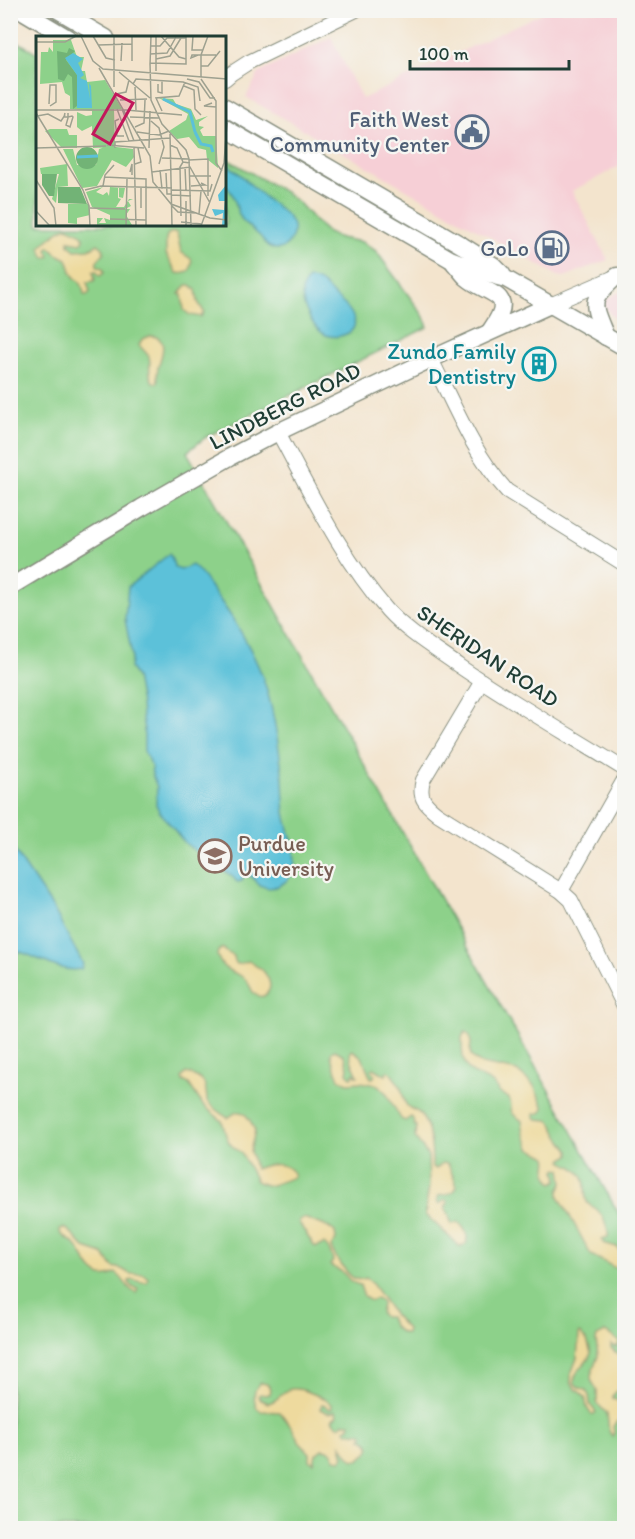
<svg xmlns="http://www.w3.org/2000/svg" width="635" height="1539" font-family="Itim,sans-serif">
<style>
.built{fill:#f6cfd6}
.green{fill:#8dd18a;stroke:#56875f;stroke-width:1.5}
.sand{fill:#eeda9e;stroke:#868c69;stroke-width:1.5}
.water{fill:#5bc1d9;stroke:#3d7f86;stroke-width:1.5}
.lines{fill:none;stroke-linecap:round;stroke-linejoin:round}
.minor-casing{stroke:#899080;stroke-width:16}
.major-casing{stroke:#899080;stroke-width:19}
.minor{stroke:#fff;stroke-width:14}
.major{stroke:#fff;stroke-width:16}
.labels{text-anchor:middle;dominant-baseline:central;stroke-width:4.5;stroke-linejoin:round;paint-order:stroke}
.service-label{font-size:22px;fill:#4e5e75;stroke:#f6f6f2;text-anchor:end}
.culture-label{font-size:22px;fill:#0d838f;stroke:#f6f6f2;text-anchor:end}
.street-label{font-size:22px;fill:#1f3d34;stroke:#f6f6f2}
.education-label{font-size:22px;fill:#785e54;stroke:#f6f6f2;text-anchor:start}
.inset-river{fill:none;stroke:#5bc1d9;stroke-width:3}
.inset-road{fill:none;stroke:#9ea190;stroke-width:1.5}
.view{fill:#c2185b;fill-opacity:0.15;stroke:#c2185b;stroke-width:3}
.inset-edge{fill:none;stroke:#1f3d34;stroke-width:3}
</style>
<rect width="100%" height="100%" fill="#f6f6f2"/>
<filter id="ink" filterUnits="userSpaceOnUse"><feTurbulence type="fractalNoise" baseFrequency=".0167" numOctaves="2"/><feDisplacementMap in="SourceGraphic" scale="12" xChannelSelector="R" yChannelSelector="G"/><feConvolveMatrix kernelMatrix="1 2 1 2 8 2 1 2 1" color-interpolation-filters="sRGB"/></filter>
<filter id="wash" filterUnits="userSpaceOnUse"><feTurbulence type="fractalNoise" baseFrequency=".008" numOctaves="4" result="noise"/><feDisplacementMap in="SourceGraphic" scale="24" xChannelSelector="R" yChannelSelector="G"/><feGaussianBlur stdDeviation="1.35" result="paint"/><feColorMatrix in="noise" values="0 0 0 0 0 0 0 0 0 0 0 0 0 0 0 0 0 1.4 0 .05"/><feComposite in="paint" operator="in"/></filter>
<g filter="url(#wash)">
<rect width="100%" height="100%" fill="#f3e4cd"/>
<g class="built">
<path d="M546 11H624V164L572 191 608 260 564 277 558 276 246 97 259 73 331 37 362 99Z"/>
<path d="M624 290V323L613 317 606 309 604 303 606 299Z"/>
</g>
<path class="green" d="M11 38 37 53 38 225H225V158L285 192 300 204 315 221 328 233 340 238 362 242 376 251 423 315 428 327 206 437 187 452 624 1223V1528H11Z"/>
<g class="sand">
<path d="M67 227C74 230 83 232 84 240L81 243 69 241V245L75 250 89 249 98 244 103 248 104 253C100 258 94 261 98 267L103 268 104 273 100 276 96 271 93 272 95 279 94 281 87 282 90 292 87 295H84C82 279 79 284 72 274 70 269 69 264 67 259L57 254 49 247 47 250 50 256 45 258 40 248C46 242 59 229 67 227Z"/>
<path d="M173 232 177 233 181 252 191 259 192 262C191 271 187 275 177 273L166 254V238L168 234Z"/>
<path d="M187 285H191L196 290 198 302 204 312 201 317 190 315 184 310 182 295 179 294Z"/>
<path d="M151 336C169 337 162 356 158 367 157 371 157 377 158 381L157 383 153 382C146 371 152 365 149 357 147 353 142 349 139 345 141 339 145 338 151 336Z"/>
<path d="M223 948 226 952 234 956C236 970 240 962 249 961 252 964 256 966 260 968 267 974 274 986 267 993 265 996 262 997 259 996 250 994 251 983 244 978 232 969 224 974 217 955L218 951Z"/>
<path d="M465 1032 469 1034 471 1043 470 1051 471 1056 475 1060 482 1064 517 1071 534 1086 544 1108 541 1113 534 1114V1116L537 1119 548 1120 551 1122 560 1138 570 1151V1155L563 1159 562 1161C567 1165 574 1166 578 1171 589 1181 583 1193 587 1202 590 1207 591 1205 595 1208 602 1213 609 1228 608 1237L602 1239 603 1243 617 1247 624 1258V1266L617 1269 591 1255 559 1196V1191L563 1183 561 1169 558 1168 556 1170 558 1180 553 1183 551 1182C542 1171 550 1166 547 1157L530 1148 524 1134 522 1121 512 1113C509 1100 514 1099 499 1093 492 1078 485 1081 473 1073 461 1066 462 1049 462 1037Z"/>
<path d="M335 1050 344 1055 348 1067 347 1073 351 1077H353V1074H355L356 1076H358C355 1068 350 1062 350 1053L352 1050C369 1059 363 1066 371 1078H373L375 1075 371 1070 374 1068 386 1075 387 1071H389C393 1076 397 1081 400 1086 403 1092 403 1099 406 1104 410 1111 417 1109 421 1115 431 1129 432 1149 432 1166L436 1169 443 1163 448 1164 457 1186C455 1194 445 1195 438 1196L437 1202 439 1204 445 1200H447L448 1203 445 1208C449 1212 449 1219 452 1224L458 1222C465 1228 469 1235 466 1244L463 1246H459L426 1215V1206L429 1187 428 1156 415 1137 416 1126 414 1125 413 1119 411 1117 405 1121 401 1119 386 1093 378 1085 360 1082 348 1083 339 1079C337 1074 330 1056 331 1052Z"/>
<path d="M186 1073C205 1079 206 1082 207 1101L216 1110 228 1118C231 1116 234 1113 237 1112 246 1110 253 1125 255 1131L250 1152 252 1156 255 1169C267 1164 289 1160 294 1176 288 1181 286 1179 280 1182 268 1187 268 1187 256 1181L242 1154 231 1145 227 1139 222 1121 202 1104 189 1084 183 1081 182 1078Z"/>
<path d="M304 1218 328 1227 335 1232 336 1240 331 1247C333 1254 349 1278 356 1279 358 1280 364 1279 366 1278L371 1282 394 1315 407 1329 406 1334C397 1332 392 1325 390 1317H384C377 1313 382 1310 382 1304L381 1301 376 1298 371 1301C363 1298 362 1292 360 1285 345 1281 350 1276 339 1270 336 1269 333 1268 330 1265L333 1261C332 1255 329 1248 324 1244L317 1247 314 1246 299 1223V1220Z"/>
<path d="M63 1228 68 1230 85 1248 103 1254 113 1267 122 1269 130 1274H143L148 1278 147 1282C141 1284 136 1278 129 1281V1283L132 1287 138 1289 136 1293C126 1289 125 1279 116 1273 113 1274 111 1276 107 1276 92 1280 82 1252 75 1244 70 1240 64 1238 60 1232V1229Z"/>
<path d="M605 1332C611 1334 613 1339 619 1341L618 1346 616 1347 611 1344V1348L622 1358 624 1363V1381L623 1385 613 1395V1398L621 1403 624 1410 621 1419 613 1426 614 1433 612 1436 609 1431 607 1414 597 1403V1390L591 1380V1375L598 1356 596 1340 597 1336Z"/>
<path d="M581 1333 583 1337 587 1340 591 1353C587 1366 575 1368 574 1382L578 1387 586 1390 589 1396 590 1405 596 1412 594 1414H591L587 1408 585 1397 576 1389 571 1382V1374L577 1358 579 1334Z"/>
<path d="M261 1383 267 1384 271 1389 270 1394 265 1395 260 1394 258 1396 261 1400 268 1403C280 1400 280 1393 288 1390 298 1385 326 1398 332 1405V1408L330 1409 325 1405 322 1404 320 1409 329 1413 336 1411 337 1416 332 1419 335 1424 340 1426 344 1423H350V1427L345 1429 347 1432 362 1433 364 1436 361 1438 368 1442 370 1447 367 1453 359 1460C348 1461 348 1452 341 1445L344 1457 341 1460 335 1459C331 1452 330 1449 322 1449L316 1454 314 1463 310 1460V1453L300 1443 292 1428 280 1412 261 1411 256 1407C254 1399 252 1389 261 1383Z"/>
</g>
<g class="water">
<path d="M225 163C240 172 250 185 263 196 272 204 284 210 291 221 299 234 286 256 270 247 265 245 264 241 261 237 254 230 246 226 241 218 234 207 237 194 225 186Z"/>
<path d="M308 279C323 279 328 291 338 299 352 310 366 330 340 336 335 337 331 337 326 335 316 330 310 320 306 310 303 304 301 293 303 287 303 285 307 281 308 279Z"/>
<path d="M169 554 171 557 175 568 181 570 192 565C204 574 210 588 220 600 235 621 249 644 259 668 272 697 278 739 282 771 284 784 283 798 285 812 288 834 307 869 282 884 270 891 259 888 251 876L245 875 243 877 242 881 237 882 232 876 202 856 185 843 159 811 156 804 157 787 152 774 151 766 144 751V729L142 718 141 703 136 677 130 668 132 656 125 619 128 587Z"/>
<path d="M10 845 12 846 16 853 53 908 83 964 81 969C56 974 36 953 11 950Z"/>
</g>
</g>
<g filter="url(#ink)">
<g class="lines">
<g class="minor-casing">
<g id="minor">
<path d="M225 79 232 73 249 62 356 10"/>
<path d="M550 305 624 273"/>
<path d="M431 359C453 403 474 455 507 491L624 564"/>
<path d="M278 432C311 493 341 557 387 610 408 633 434 648 459 666 512 702 569 735 624 769"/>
<path d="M482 681 423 780C418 798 425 804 438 814L561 891 571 900 624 1006"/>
<path d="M561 891 624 780"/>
</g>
</g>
<g class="major-casing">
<g id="major">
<path d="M21 10 68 38"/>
<path d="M58 10 106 38"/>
<path d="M225 107 463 246 493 265 502 274"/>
<path d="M225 128 450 259 498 277 506 279 624 347"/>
<path d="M454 263C458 267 462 273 466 277 491 298 518 291 490 331"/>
<path d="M606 337C592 302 588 302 617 276"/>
<path d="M10 587 141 508 230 457 278 432 431 359 550 305"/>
</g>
</g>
<use href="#minor" class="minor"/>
<use href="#major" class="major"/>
</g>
</g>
<defs>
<g id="civic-ring" transform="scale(1.725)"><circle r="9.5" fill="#f6f6f2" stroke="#5c6f8a" stroke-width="1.5"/><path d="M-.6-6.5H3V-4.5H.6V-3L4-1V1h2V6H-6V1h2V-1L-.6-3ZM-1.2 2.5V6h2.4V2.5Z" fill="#5c6f8a"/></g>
<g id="fuel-ring" transform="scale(1.725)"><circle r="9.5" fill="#f6f6f2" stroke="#5c6f8a" stroke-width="1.5"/><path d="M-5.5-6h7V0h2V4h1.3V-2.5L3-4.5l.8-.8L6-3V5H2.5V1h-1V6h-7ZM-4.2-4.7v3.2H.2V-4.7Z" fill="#5c6f8a"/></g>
<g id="building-ring" transform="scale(1.725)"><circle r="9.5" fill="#f6f6f2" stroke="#0f9aa8" stroke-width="1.5"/><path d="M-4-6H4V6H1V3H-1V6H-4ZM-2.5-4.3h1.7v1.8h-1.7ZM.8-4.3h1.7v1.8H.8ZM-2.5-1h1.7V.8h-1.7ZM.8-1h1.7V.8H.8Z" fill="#0f9aa8"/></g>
<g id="university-ring" transform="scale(1.725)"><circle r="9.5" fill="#f6f6f2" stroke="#8d6e63" stroke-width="1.5"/><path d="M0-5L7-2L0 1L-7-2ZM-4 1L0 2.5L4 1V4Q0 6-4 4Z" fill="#8d6e63"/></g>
</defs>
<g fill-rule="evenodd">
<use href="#civic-ring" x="472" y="132"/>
<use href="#fuel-ring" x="552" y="248"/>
<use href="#building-ring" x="539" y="364"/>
<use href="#university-ring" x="215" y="856"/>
</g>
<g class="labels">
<g class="service-label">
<text x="449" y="119">Faith West<tspan x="449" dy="25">Community Center</tspan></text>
<text x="529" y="248">GoLo</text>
</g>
<g class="culture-label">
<text x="516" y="351">Zundo Family<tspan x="516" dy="25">Dentistry</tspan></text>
</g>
<g class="street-label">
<text transform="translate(285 406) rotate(-27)">LINDBERG ROAD</text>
<text transform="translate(488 656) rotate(34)">SHERIDAN ROAD</text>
</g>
<g class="education-label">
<text x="238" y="843">Purdue<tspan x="238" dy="25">University</tspan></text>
</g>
</g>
<g transform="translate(36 36)">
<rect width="190" height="190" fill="#f3e4cd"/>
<path d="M17 4H35L41 21H48L45 35H49L51 46 69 44 86 73H78L79 111 57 112 56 90 46 95 41 91V76L50 80 56 79V75L34 73V60L29 57 26 46 4 48 5 16H12L13 11 17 16ZM123 62 137 63 140 68 155 73 160 84 172 80 163 86V90L168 91 164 94 167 100H180L182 132 171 123 170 114 162 112 153 101 141 103 133 95 150 84 152 78ZM14 93H31L33 99H41V112L25 111 9 95ZM72 110 97 113 98 121 90 131 76 124 61 150 46 152 27 113H37L41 129H60L63 113ZM31 128 32 150 22 151 20 167 16 163 23 138H5L4 132ZM67 151 60 156 67 159 71 156 73 160 74 151 89 152 87 162 83 161V152H82V162L85 163 80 171H88L93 163H97L92 165 95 170 89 173H94L90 179 96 189H61V182H67L63 187H70L68 182 74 184V179L56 171 50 156ZM32 168H53L54 179 41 182V188L32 187Z" fill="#8dd18a"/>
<path d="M33 12 39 15 30 24 41 39V70L37 73 36 41 32 38 28 45 22 43 21 15 31 17ZM40 122a11 11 0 1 1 22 0a11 11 0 1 1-22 0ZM6 138H21L18 160H13L6 149ZM22 151H44L51 168 22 167Z" fill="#72b376"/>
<path d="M37 17 47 23 42 27 48 39 44 42 51 45 54 63 53 47 55 50 56 72H41V39L29 22ZM190 149V190H186L187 177 179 180 176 173 188 174 189 165H183L182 159Z" fill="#5bc1d9"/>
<path class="inset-river" d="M127 63 154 76 159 96M159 96 165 108 175 110 177 116M41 121 62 120"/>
<path class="inset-road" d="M45 0 57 25 67 33 191 43M57 0 70 22 79 24M125 0 143 21 150 23M157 0 156 14H167M0 6H29L40 0M62 9 96 8M114 10H124L131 2H150M114 18 131 17 140 1M162 19 155 22 156 19H180M120 23 134 20 145 2M85 25 86 7M96 25V0M114 27 115 64 126 88 150 114 153 123 155 190M114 27 150 28V0M114 29 115 0M165 30H172L184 15M63 32 114 120 117 146 135 168 174 182 191 184M120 35V0M83 36 114 62M165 42V19L172 0M151 43 163 46 174 62H179M165 43 180 65V127L186 135M97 48 100 43 147 46 162 51 164 65M122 48V56L126 57V45M148 50 158 54 159 73 165 79M78 51V0M99 51 100 74M80 58 90 56 93 44M84 64 111 63M176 67 168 70 180 71M13 68 14 49H20V66L14 70M81 73 93 105M86 73 98 105M0 74H90M90 74 146 79M126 75 120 62 143 60 149 46M0 77 47 154 53 170 54 190M29 77 28 81H32L36 80 37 81 34 91 30 89 32 82V77M1 80 12 78 25 85 29 79M94 81 123 82M83 83 79 85 81 100H88M115 85 123 92 128 111 123 128M99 91 108 87 109 64M101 96 123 99 133 95M134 98 136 190M71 109 108 112M134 109 141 112 147 126 154 127M0 112 70 110M79 112V106L134 102M98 112 100 190M113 112 114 75M126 122 153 123M153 124 172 123V160M99 128 105 126 102 112M149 131 150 154M124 134 126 153M94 136 96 128V139M116 136 154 131 174 167M130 137 131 158H136M154 140H175M68 141 110 143V190M0 144 18 172 20 190M67 150 69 139 78 129M155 150 169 149 165 147M105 151V172M49 154 65 150 136 152M136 154 174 155 176 148M136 159 155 160M150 165V190M136 170 142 176 160 177M54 172 89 173M0 175 13 189M163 178 165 155M145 180 144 131 147 126M74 183 110 184M145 186 166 188M13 189 132 190M90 190 91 143M165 190 188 127 191 87"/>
<path class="view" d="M80 58 97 67 74 108 57 98Z"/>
<rect width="190" height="190" class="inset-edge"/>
</g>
<rect width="635" height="1539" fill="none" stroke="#f6f6f2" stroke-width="36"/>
<path d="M410 60v9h159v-9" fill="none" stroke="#1f3d34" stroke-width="3"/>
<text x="419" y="60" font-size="18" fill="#1f3d34" stroke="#f6f6f2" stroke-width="4.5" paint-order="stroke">100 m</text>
</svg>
